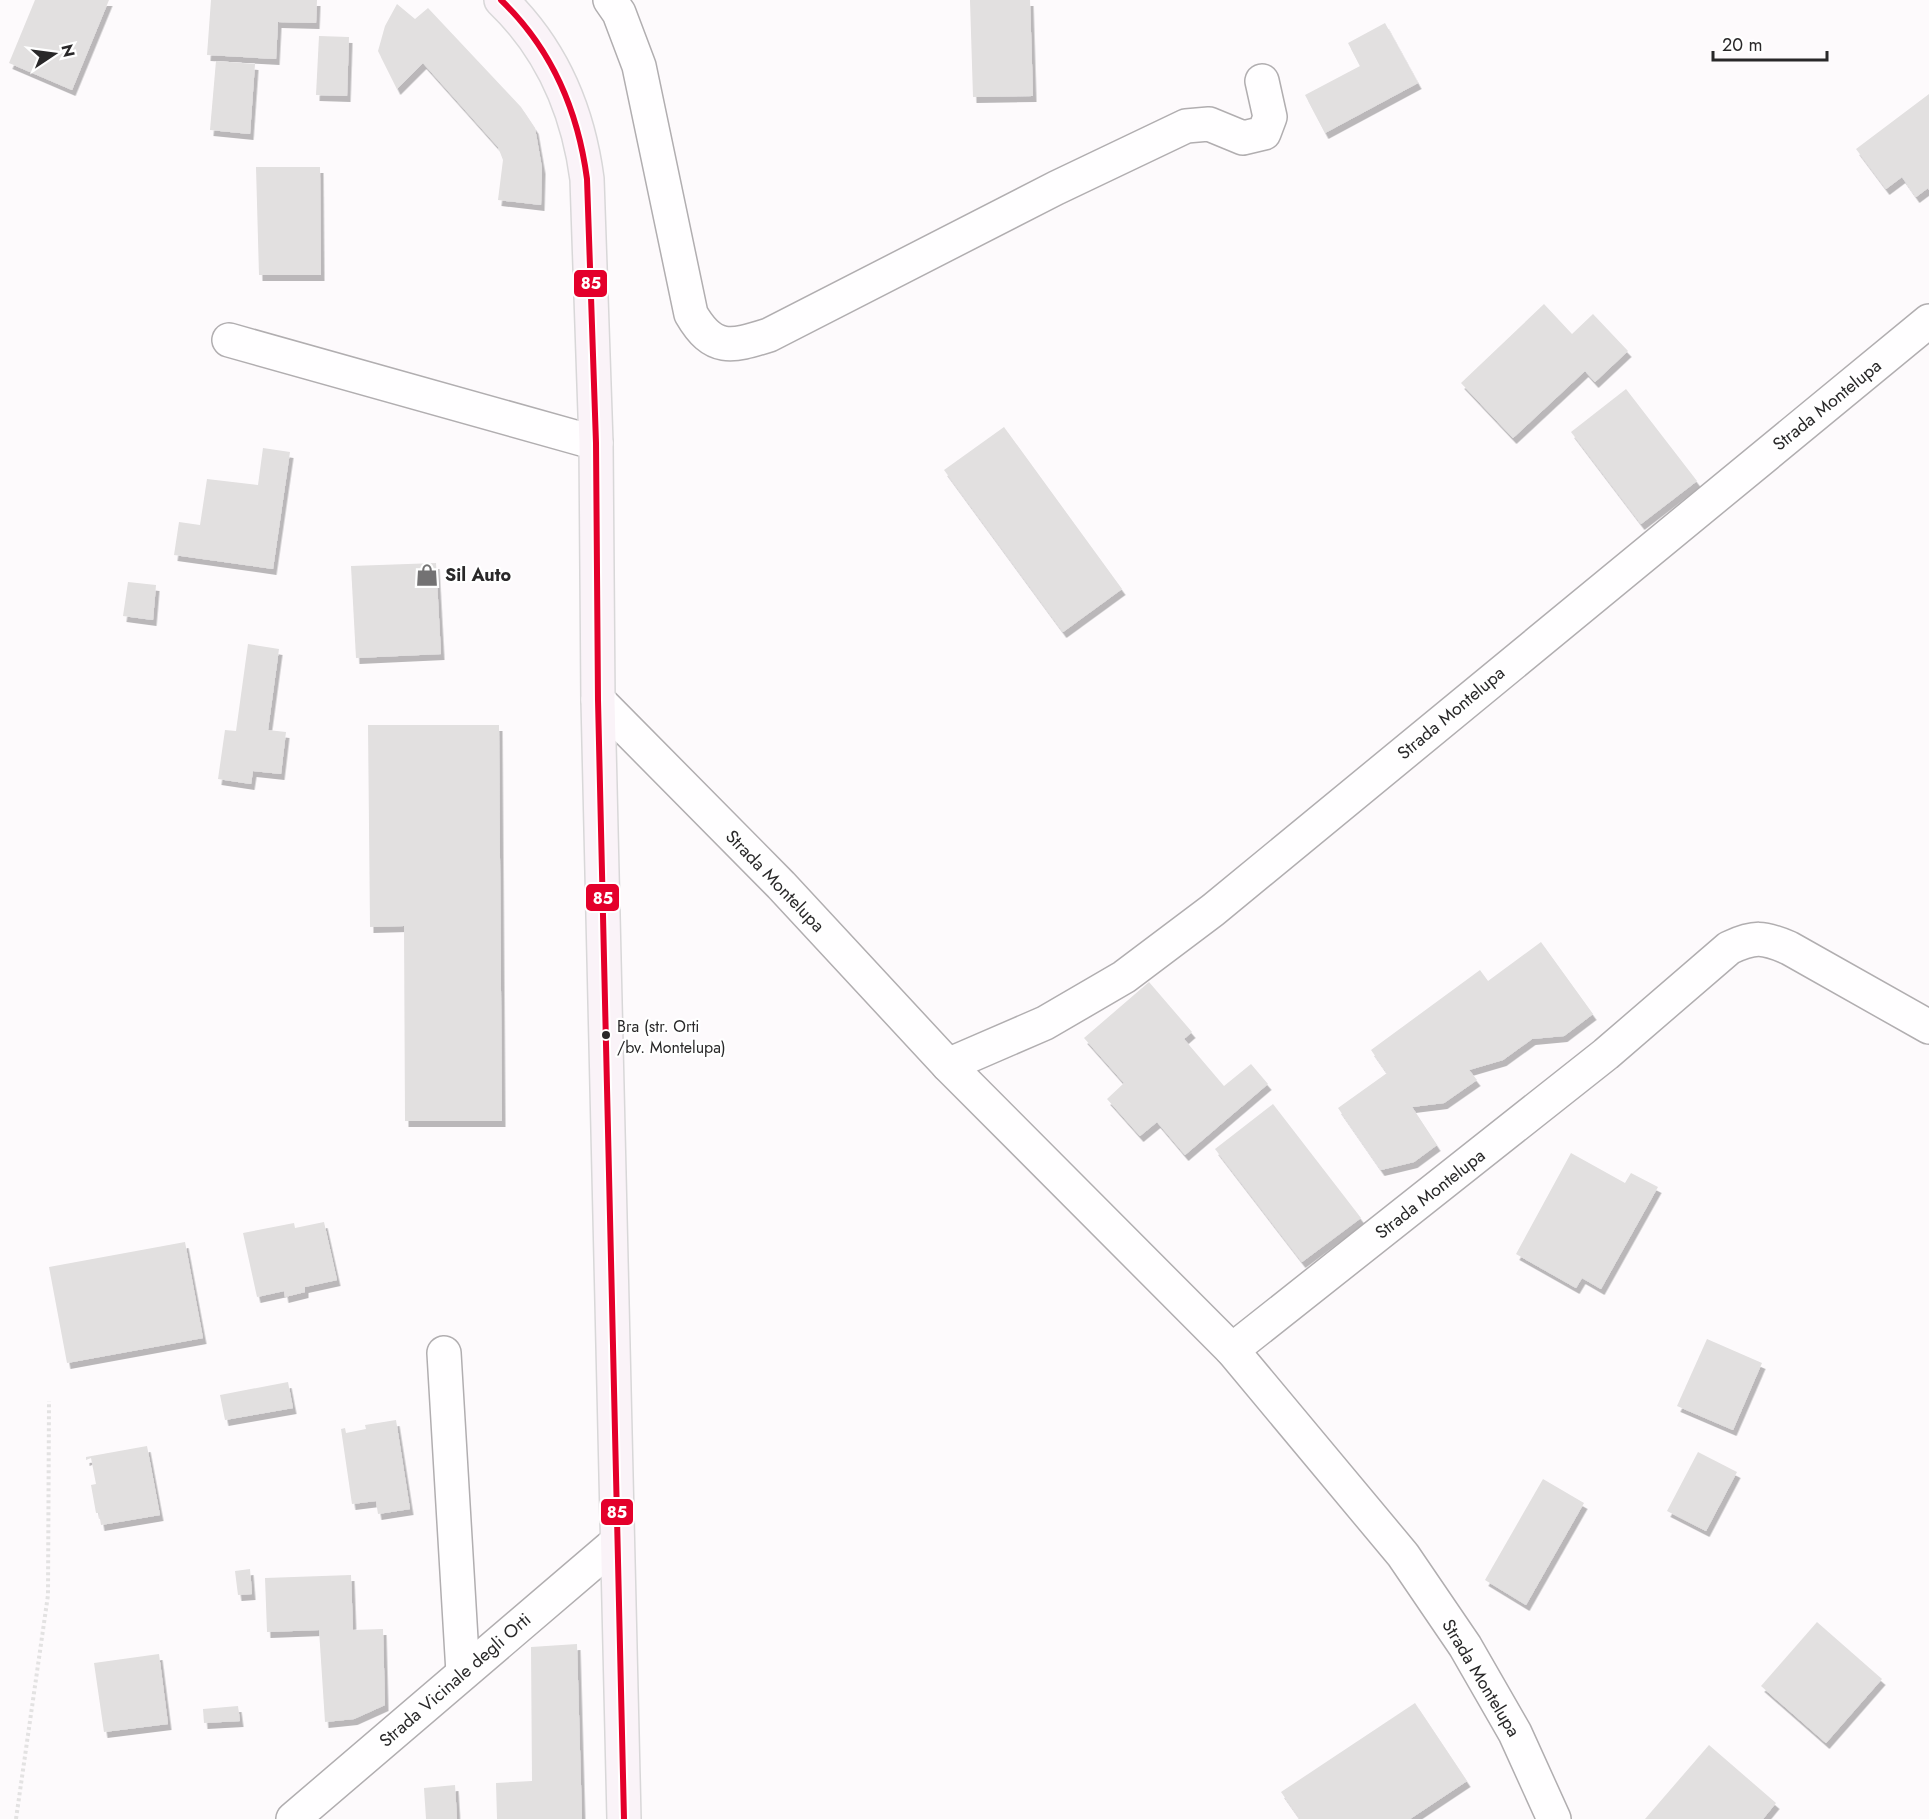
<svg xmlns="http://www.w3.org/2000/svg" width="1929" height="1819" font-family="Jost,sans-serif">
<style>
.building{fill:#e2e0e0;filter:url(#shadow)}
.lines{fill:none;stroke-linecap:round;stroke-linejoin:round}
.minor-casing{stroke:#b1aeb0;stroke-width:36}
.major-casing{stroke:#d8d7d8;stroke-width:36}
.path{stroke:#e3e2e2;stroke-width:4;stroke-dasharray:3 3;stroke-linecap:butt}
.minor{stroke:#fffeff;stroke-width:33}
.major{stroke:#faf3f8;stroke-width:33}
.bus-1-casing{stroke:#fff;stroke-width:10}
.bus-1{stroke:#e4002b;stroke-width:6}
.bus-dot{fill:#292829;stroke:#fff;stroke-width:2}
.labels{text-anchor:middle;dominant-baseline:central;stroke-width:4.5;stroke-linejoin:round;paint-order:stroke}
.bus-label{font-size:16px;fill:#292829;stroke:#fff;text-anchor:start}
.street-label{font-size:18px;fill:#292829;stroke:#fff}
.poi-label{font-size:18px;font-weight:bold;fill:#292829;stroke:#fff;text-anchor:start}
.line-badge{stroke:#fff;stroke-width:2}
.badge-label{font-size:16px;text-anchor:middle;font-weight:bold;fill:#fff}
</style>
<defs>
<filter id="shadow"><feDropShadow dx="3.5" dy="6" stdDeviation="0" flood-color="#0004"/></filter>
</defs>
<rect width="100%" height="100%" fill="#fdfafc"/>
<g class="building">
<path d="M35 0H109L72 90 9 63Z"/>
<path d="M211 0H317L316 23 278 22 276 59 207 55Z"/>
<path d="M970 0H1030L1033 96 973 97Z"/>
<path d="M397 4 415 19 428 8 521 107 535 128 542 168 541 205 498 200 503 160 498 147 423 63 397 89 378 51 385 26Z"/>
<path d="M1385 23 1418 83 1325 133 1305 95 1360 66 1348 43Z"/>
<path d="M319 36 349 37 347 96 316 95Z"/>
<path d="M216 61 255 64 250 134 210 130Z"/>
<path d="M1929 94V190L1928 188 1916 197 1902 177 1886 189 1856 149Z"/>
<path d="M256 167H320L321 275H259Z"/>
<path d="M1544 304 1572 334 1593 314 1628 351 1595 382 1585 371 1513 438 1461 383Z"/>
<path d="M1626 389 1697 481 1641 524 1571 432Z"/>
<path d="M1004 427 1122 589 1063 632 944 470Z"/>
<path d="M263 448 290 452 273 569 174 555 179 522 200 525 207 479 258 485Z"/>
<path d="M436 563 441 654 356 658 351 566Z"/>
<path d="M128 582 156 585 153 620 123 616Z"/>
<path d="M248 644 279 649 268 730 286 732 281 774 253 771 251 784 218 779 225 730 236 731Z"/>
<path d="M368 725H499L502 1121H405L404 926 370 927Z"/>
<path d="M1541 942 1593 1014 1564 1036 1532 1039 1503 1060 1469 1070 1477 1080 1444 1103 1412 1107 1437 1145 1414 1162 1381 1170 1338 1108 1387 1073 1371 1050 1480 970 1488 981Z"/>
<path d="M1149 982 1192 1032 1184 1039 1224 1086 1251 1064 1268 1084 1185 1155 1157 1122 1140 1136 1107 1099 1124 1083 1084 1038Z"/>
<path d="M1273 1104 1361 1218 1302 1262 1215 1149Z"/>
<path d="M1571 1153 1625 1183 1631 1173 1658 1187 1601 1289 1582 1278 1576 1288 1516 1254Z"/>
<path d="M324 1222 337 1280 305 1287V1292L285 1297 284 1291 257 1297 243 1233 294 1223 295 1228Z"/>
<path d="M185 1242 203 1338 67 1363 49 1267Z"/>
<path d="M1707 1339 1762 1363 1733 1430 1677 1406Z"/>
<path d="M288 1382 293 1408 225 1420 220 1395Z"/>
<path d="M396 1420 410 1509 378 1514 376 1501 352 1504 341 1429 345 1428 346 1433 366 1429 365 1425Z"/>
<path d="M147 1446 160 1515 101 1525 99 1513H96L91 1485 96 1484 91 1458 86 1460V1457Z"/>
<path d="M1698 1452 1737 1472 1706 1531 1667 1511Z"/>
<path d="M1543 1479 1584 1503 1526 1605 1485 1580Z"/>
<path d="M250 1569 252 1594 238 1595 235 1571Z"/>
<path d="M351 1575 353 1630 383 1629 385 1705 354 1719 325 1722 319 1630 267 1632 265 1578Z"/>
<path d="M1817 1622 1882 1679 1826 1743 1761 1686Z"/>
<path d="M577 1644 582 1819H497L496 1783 532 1781 531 1647Z"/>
<path d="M159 1654 168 1724 104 1732 94 1663Z"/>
<path d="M1415 1703 1467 1781 1410 1819H1300L1281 1792Z"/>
<path d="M238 1706 240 1721 204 1723 203 1709Z"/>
<path d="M1709 1745 1776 1803 1763 1819H1645Z"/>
<path d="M455 1785 457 1819H426L424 1788Z"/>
</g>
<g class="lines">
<g class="minor-casing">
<g id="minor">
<path d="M610 0 619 13 639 66 691 314C713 352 731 347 769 335L1056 188 1186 126 1209 124 1243 138 1264 133 1270 117 1262 81"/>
<path d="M229 340 596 443"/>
<path d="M598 700 781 885 948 1065 1232 1350 1403 1555 1465 1646 1515 1733 1554 1819"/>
<path d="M948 1065 1045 1023 1124 977 1213 910 1929 321"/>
<path d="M1232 1350 1606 1054 1729 948C1755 936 1763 937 1789 948L1929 1027"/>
<path d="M444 1353 463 1673"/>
<path d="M293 1819 617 1542"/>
</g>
</g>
<g class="major-casing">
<path id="major" d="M501 0C551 48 578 111 587 179L596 443 598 700 624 1819"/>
</g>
<path class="path" d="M16 1819 48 1595 49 1401"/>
<use href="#minor" class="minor"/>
<use href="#major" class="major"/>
<g class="bus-1-casing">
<path id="bus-1" d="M501 0C551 48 578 111 587 179L596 443 598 700 624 1819"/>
</g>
<use href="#bus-1" class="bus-1"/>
</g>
<defs>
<g id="shop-bare" transform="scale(1.8)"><path d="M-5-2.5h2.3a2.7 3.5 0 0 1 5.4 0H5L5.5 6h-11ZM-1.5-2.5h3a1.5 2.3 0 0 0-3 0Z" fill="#737273" stroke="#fff" stroke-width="2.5" paint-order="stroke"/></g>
</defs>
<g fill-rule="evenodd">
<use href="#shop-bare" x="427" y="575"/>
</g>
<circle class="bus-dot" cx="606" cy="1035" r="5"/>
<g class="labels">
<g class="bus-label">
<text x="617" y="1026">Bra (str. Orti<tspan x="617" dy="21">/bv. Montelupa)</tspan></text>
</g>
<g class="street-label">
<text transform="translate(1827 405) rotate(-39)">Strada Montelupa</text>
<text transform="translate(1451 713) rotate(-40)">Strada Montelupa</text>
<text transform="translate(775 881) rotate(46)">Strada Montelupa</text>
<text transform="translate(1430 1194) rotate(-38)">Strada Montelupa</text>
<text transform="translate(1481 1678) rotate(59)">Strada Montelupa</text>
<text transform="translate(455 1680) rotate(-41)">Strada Vicinale degli Orti</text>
</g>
<g class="poi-label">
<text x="445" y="575">Sil Auto</text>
</g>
</g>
<g class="line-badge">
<rect x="573" y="269" width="35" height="29" rx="6" fill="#e4002b"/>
<rect x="585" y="883" width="35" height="29" rx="6" fill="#e4002b"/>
<rect x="600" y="1498" width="34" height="28" rx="6" fill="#e4002b"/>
</g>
<g class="badge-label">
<text x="591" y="289">85</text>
<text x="603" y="904">85</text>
<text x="617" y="1518">85</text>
</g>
<g transform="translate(54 54) rotate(77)" stroke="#ffffff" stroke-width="4.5" paint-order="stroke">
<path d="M0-4.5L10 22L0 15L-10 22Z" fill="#292829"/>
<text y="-9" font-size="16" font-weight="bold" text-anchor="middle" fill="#292829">N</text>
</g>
<path d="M1713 51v9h114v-9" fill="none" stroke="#292829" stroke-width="3"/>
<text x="1722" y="51" font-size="18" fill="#292829" stroke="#ffffff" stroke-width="4.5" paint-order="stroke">20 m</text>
</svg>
